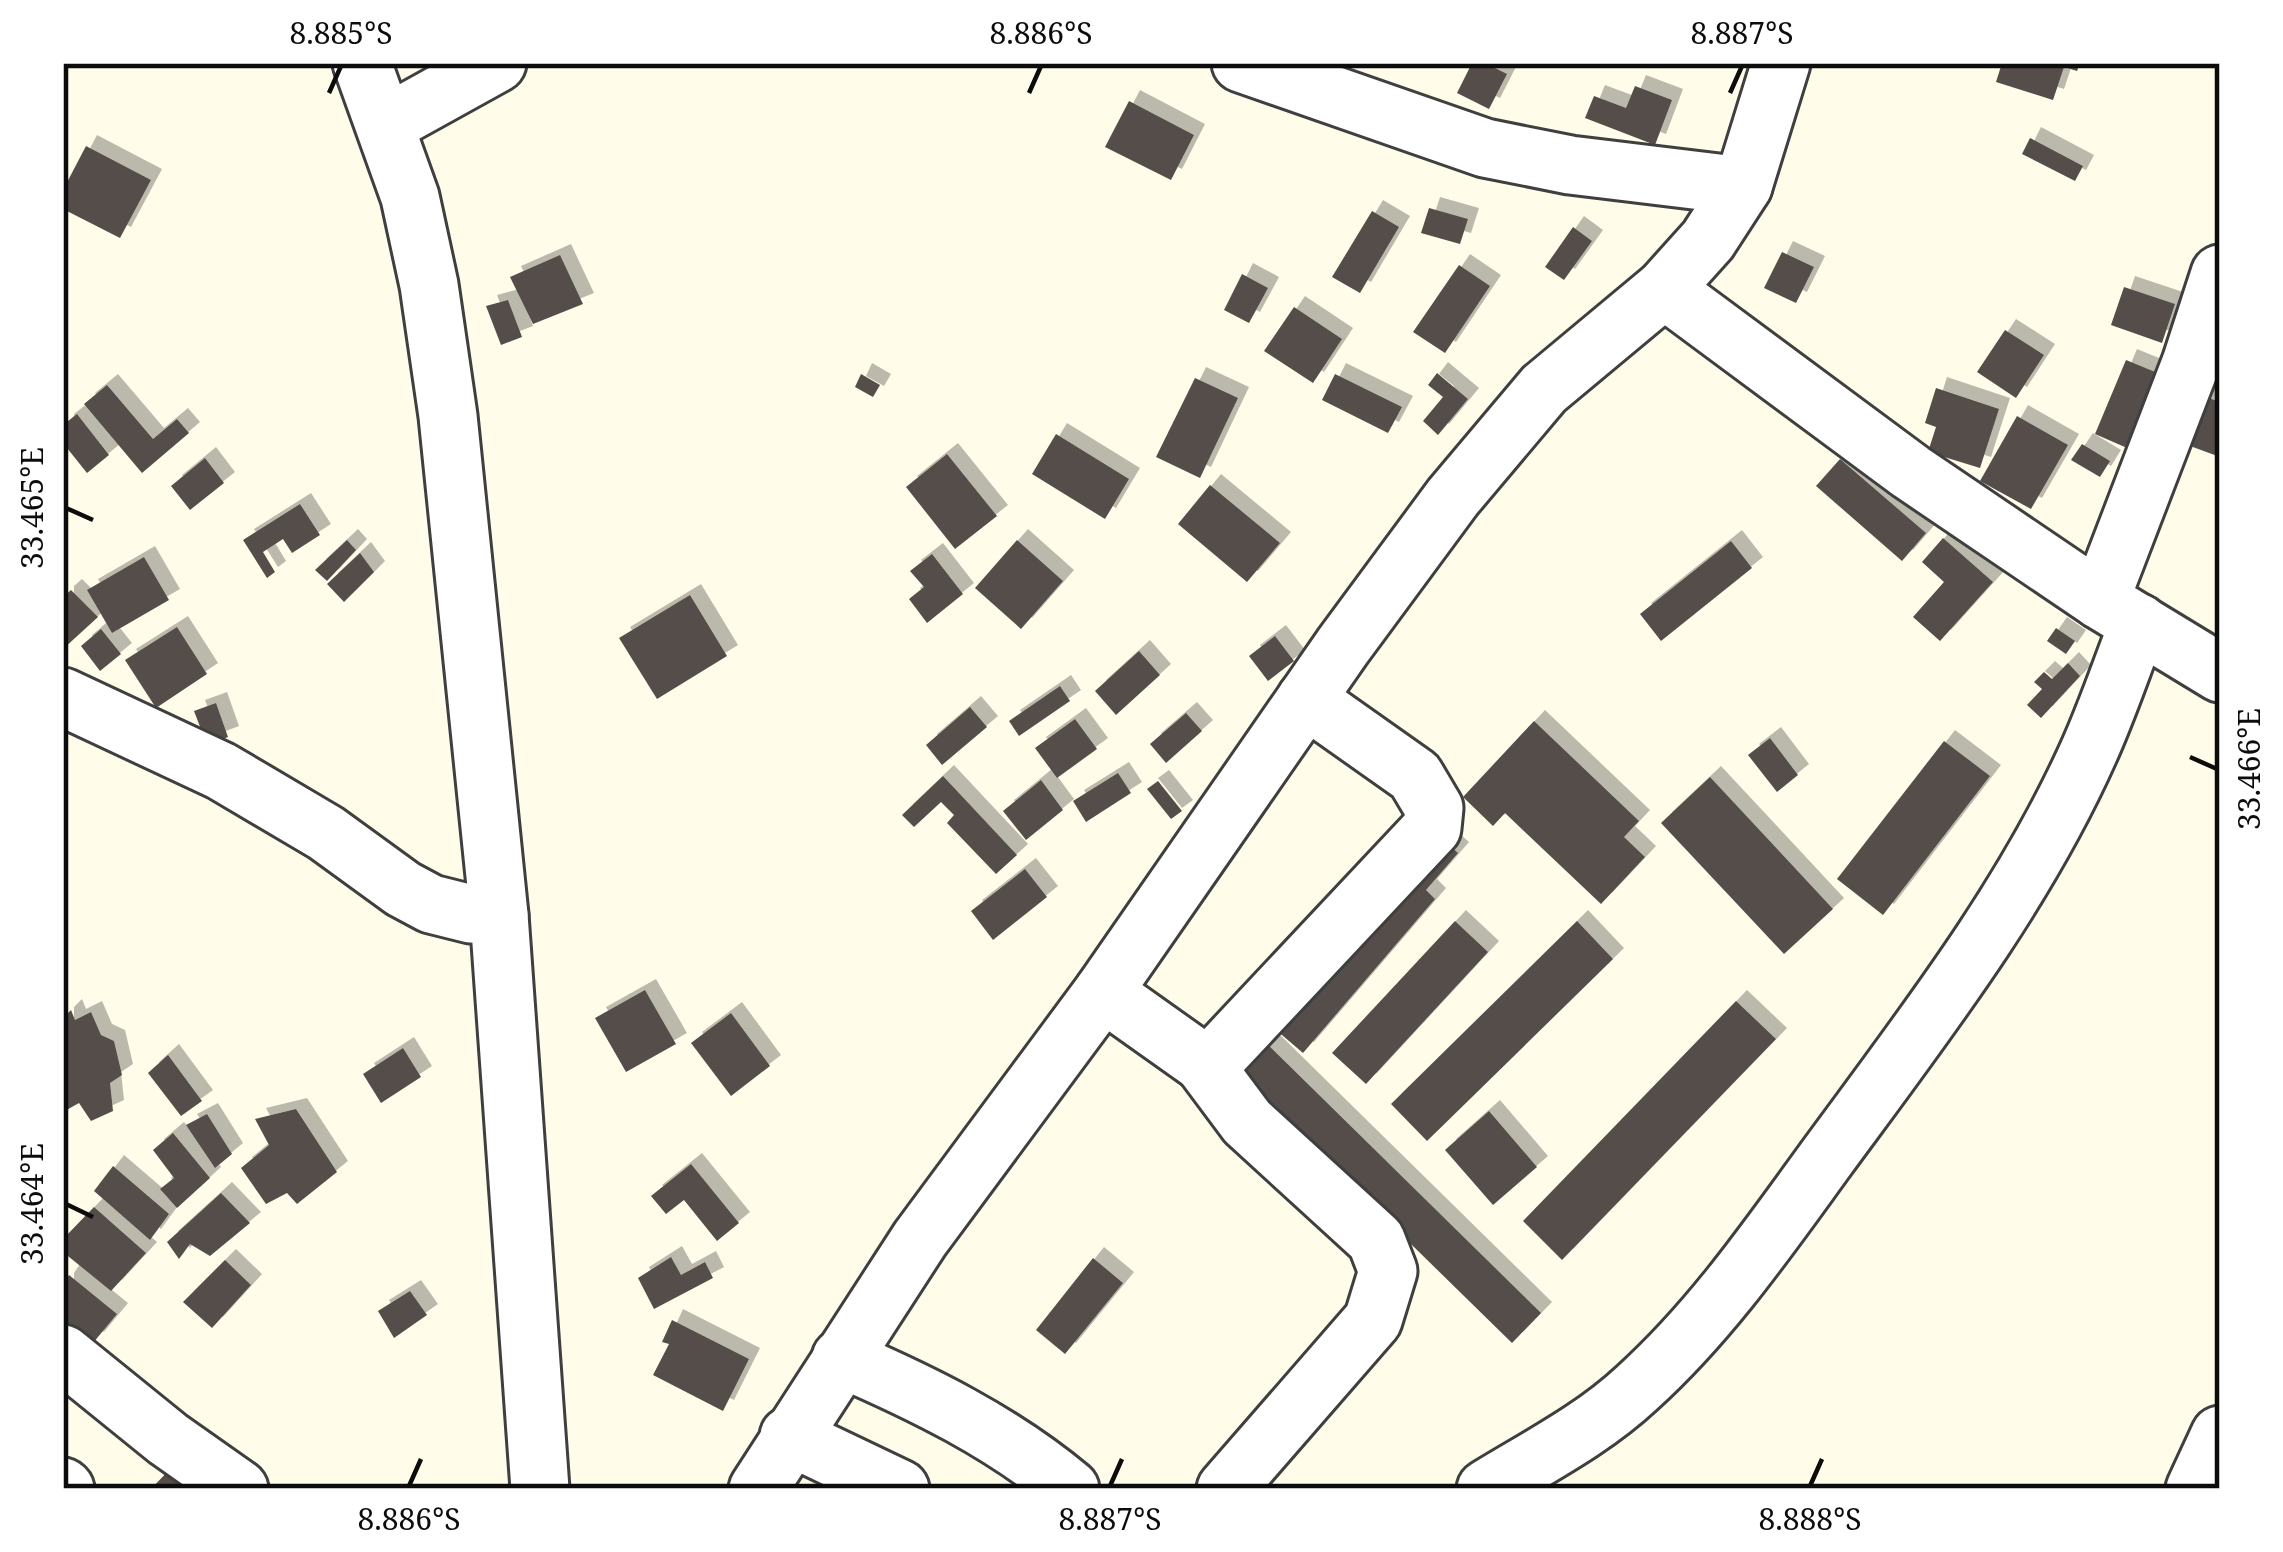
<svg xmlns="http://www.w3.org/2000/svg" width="2283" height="1552" font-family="'Noto Serif',serif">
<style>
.building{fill:#544d48;filter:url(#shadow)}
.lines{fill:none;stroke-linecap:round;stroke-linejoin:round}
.minor-casing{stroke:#3f3f3f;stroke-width:63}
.minor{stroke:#fff;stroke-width:57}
.ticks{fill:none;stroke:#0c0c0c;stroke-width:4.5}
.neatline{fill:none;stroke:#0c0c0c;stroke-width:4.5}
.ticks-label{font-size:30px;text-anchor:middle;fill:#0c0c0c}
</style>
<defs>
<filter id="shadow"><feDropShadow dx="11" dy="-11" stdDeviation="0" flood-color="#0004"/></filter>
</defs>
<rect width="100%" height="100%" fill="#fffcea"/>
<g class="building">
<path d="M1472 63H1485L1507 74 1489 109 1457 93Z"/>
<path d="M2002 63H2080L2077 71 2064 67 2053 100 1996 82Z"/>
<path d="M1635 86 1672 100 1655 145 1585 118 1594 96 1626 108Z"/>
<path d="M1129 101 1194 135 1171 180 1105 147Z"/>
<path d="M2030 138 2083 166 2075 181 2022 154Z"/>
<path d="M86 146 151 180 120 238 63 209V190Z"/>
<path d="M1429 208 1468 219 1460 244 1421 233Z"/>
<path d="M1372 211 1399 227 1360 293 1332 277Z"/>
<path d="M1573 227 1592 241 1564 280 1545 267Z"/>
<path d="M1782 252 1814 267 1796 303 1764 288Z"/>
<path d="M560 255 583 304 533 324 510 277Z"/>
<path d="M1459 265 1490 286 1445 353 1413 332Z"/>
<path d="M1242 274 1268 288 1249 323 1224 310Z"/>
<path d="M2124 287 2175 304 2162 343 2111 325Z"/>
<path d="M508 300 522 337 501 345 486 306Z"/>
<path d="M1294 307 1342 339 1313 383 1264 351Z"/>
<path d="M2005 330 2044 355 2016 398 1977 372Z"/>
<path d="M2126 360 2165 376 2134 451 2095 434Z"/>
<path d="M1437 373 1468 399 1438 435 1423 421 1443 397 1428 385Z"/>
<path d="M861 374 880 385 873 397 855 387Z"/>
<path d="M1335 374 1402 407 1388 433 1322 400Z"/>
<path d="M1195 378 1238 398 1200 478 1156 457Z"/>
<path d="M107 385 153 439 177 419 189 433 142 473 84 404Z"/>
<path d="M1936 388 1999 409 1980 468 1928 452 1936 427 1925 423Z"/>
<path d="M2200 395 2220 402V457L2182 443Z"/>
<path d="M77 414 109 455 87 473 63 443V425Z"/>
<path d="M2017 416 2068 445 2031 509 1980 481Z"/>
<path d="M1056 434 1129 479 1105 519 1032 474Z"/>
<path d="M2082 444 2110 461 2100 477 2071 460Z"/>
<path d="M947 454 997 516 955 549 906 487Z"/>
<path d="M205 458 224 483 190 510 171 486Z"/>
<path d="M1840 459 1926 533 1902 561 1816 486Z"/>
<path d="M1210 485 1280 543 1247 582 1178 524Z"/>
<path d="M300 504 320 535 292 553 283 539 263 552 275 572 267 578 243 540Z"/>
<path d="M1943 538 1993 582 1940 641 1913 617 1944 582 1922 562Z"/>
<path d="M347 540 356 550 327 581 315 570Z"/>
<path d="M1017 540 1063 581 1021 629 975 588Z"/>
<path d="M1731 541 1752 568 1661 641 1640 614Z"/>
<path d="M360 553 374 572 344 602 327 584Z"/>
<path d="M932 554 963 594 927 623 909 599 924 587 910 571Z"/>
<path d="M144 557 169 600 112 633 87 590Z"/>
<path d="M71 590 98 617 63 649V597Z"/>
<path d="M690 595 727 656 657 699 619 638Z"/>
<path d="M177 627 207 674 156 708 125 660Z"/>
<path d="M2056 628 2075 641 2066 654 2047 641Z"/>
<path d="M101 629 121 654 100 671 81 646Z"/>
<path d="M1275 636 1294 661 1268 681 1249 656Z"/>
<path d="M1139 651 1160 675 1116 715 1095 691Z"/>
<path d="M2068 663 2080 676 2041 718 2027 705 2042 689 2034 682 2044 672 2052 679Z"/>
<path d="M1060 686 1070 701 1019 736 1009 721Z"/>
<path d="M216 703 228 737 207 745 194 711Z"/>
<path d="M970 707 987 727 942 765 926 745Z"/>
<path d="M1186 713 1202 731 1166 763 1150 744Z"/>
<path d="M1075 719 1097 749 1057 778 1035 748Z"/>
<path d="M1534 721 1639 821 1624 837 1645 857 1601 904 1505 813 1493 826 1463 797Z"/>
<path d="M1770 738 1798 775 1777 792 1748 755Z"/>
<path d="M1944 741 1990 776 1883 915 1837 879Z"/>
<path d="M1118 773 1131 793 1086 822 1073 801Z"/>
<path d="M943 776 1017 855 996 874 947 823 954 815 941 802 914 827 902 815Z"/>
<path d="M1710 777 1833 909 1784 954 1661 823Z"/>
<path d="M1041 780 1063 810 1026 840 1003 811Z"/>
<path d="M1158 781 1182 811 1171 819 1147 789Z"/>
<path d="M1433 831 1458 853 1426 890 1435 899 1303 1053 1268 1023Z"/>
<path d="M1025 869 1047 897 993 940 971 911Z"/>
<path d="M1455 921 1488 952 1366 1084 1332 1053Z"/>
<path d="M1577 921 1613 959 1427 1141 1391 1104Z"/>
<path d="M645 990 676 1044 626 1072 595 1018Z"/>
<path d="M1736 1001 1776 1039 1562 1260 1523 1221Z"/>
<path d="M71 1010 75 1020 91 1012 101 1035 114 1041 122 1075 110 1083 113 1111 91 1121 79 1103 63 1112V1018Z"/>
<path d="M731 1013 770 1066 731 1096 691 1043Z"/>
<path d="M1256 1033 1541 1313 1512 1343 1226 1063Z"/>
<path d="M403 1048 421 1077 381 1103 363 1074Z"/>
<path d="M168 1055 202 1101 181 1116 148 1073Z"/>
<path d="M296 1109 337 1172 297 1204 287 1193 266 1204 241 1168 269 1145 255 1119Z"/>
<path d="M1489 1111 1537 1167 1493 1205 1445 1150Z"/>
<path d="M207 1114 232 1154 215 1168 186 1125Z"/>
<path d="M173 1133 210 1178 177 1208 160 1189 174 1178 153 1150Z"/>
<path d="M691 1164 739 1223 717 1241 684 1200 666 1214 651 1196Z"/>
<path d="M113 1166 169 1214 150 1240 94 1191Z"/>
<path d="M221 1193 250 1223 210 1256 190 1244 179 1259 167 1242Z"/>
<path d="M94 1207 146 1253 111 1291 63 1252V1239Z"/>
<path d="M671 1257 681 1275 705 1262 713 1278 654 1309 638 1278Z"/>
<path d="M1093 1258 1123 1283 1065 1354 1036 1330Z"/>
<path d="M225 1260 251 1285 212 1328 183 1302Z"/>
<path d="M69 1275 117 1314 93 1343 63 1321V1284Z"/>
<path d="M410 1291 427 1315 394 1338 378 1311Z"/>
<path d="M672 1320 749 1359 723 1411 653 1375 669 1344 662 1342Z"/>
<path d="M171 1468 211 1489H151Z"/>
</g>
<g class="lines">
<g class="minor-casing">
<g id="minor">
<path d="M362 63 410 197 429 285 448 416 499 915 540 1489"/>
<path d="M1241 63 1485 148 1570 165 1743 186"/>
<path d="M385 125 497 63"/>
<path d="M1664 289 1911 472 2100 600 2220 673"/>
<path d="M2100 600 2191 363 2220 274"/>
<path d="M63 697 221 771 326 833 403 889 431 904 471 914 499 915"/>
<path d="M1103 992 1203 1063 1219 1055 1432 828 1434 808 1415 776 1306 699"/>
<path d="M1203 1063 1247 1122 1376 1240 1388 1271 1373 1320 1226 1489"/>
<path d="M63 1354 168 1439 239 1489"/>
<path d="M841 1358C922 1393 1002 1432 1070 1489"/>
<path d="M789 1436 900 1489"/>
<path d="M63 1487 65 1489"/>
<path d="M758 1489 920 1239 1103 992 1343 646 1453 497 1544 389 1664 289 1708 240 1743 186 1781 63"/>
<path d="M1486 1489C1538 1457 1592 1430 1637 1388 1712 1320 1769 1237 1828 1156 1922 1028 2024 897 2089 751 2108 709 2122 666 2139 623"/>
<path d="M2195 1489 2220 1435"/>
</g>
</g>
<use href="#minor" class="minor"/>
</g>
<path class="ticks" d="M329 93 341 66M1029 93 1041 66M1730 93 1742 66M66 508 93 520M2190 757 2217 769M66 1204 93 1217M409 1486 421 1459M1110 1486 1122 1459M1810 1486 1822 1459"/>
<rect width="2283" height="1552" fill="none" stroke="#ffffff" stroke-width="132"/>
<rect x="66" y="66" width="2151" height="1420" class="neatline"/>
<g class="ticks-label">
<text x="341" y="44">8.885°S</text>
<text x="1041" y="44">8.886°S</text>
<text x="1742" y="44">8.887°S</text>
<text transform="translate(33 508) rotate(-90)" y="10">33.465°E</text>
<text transform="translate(2250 769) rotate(-90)" y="10">33.466°E</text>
<text transform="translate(33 1204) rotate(-90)" y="10">33.464°E</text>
<text x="409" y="1530">8.886°S</text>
<text x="1110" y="1530">8.887°S</text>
<text x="1810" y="1530">8.888°S</text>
</g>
</svg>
